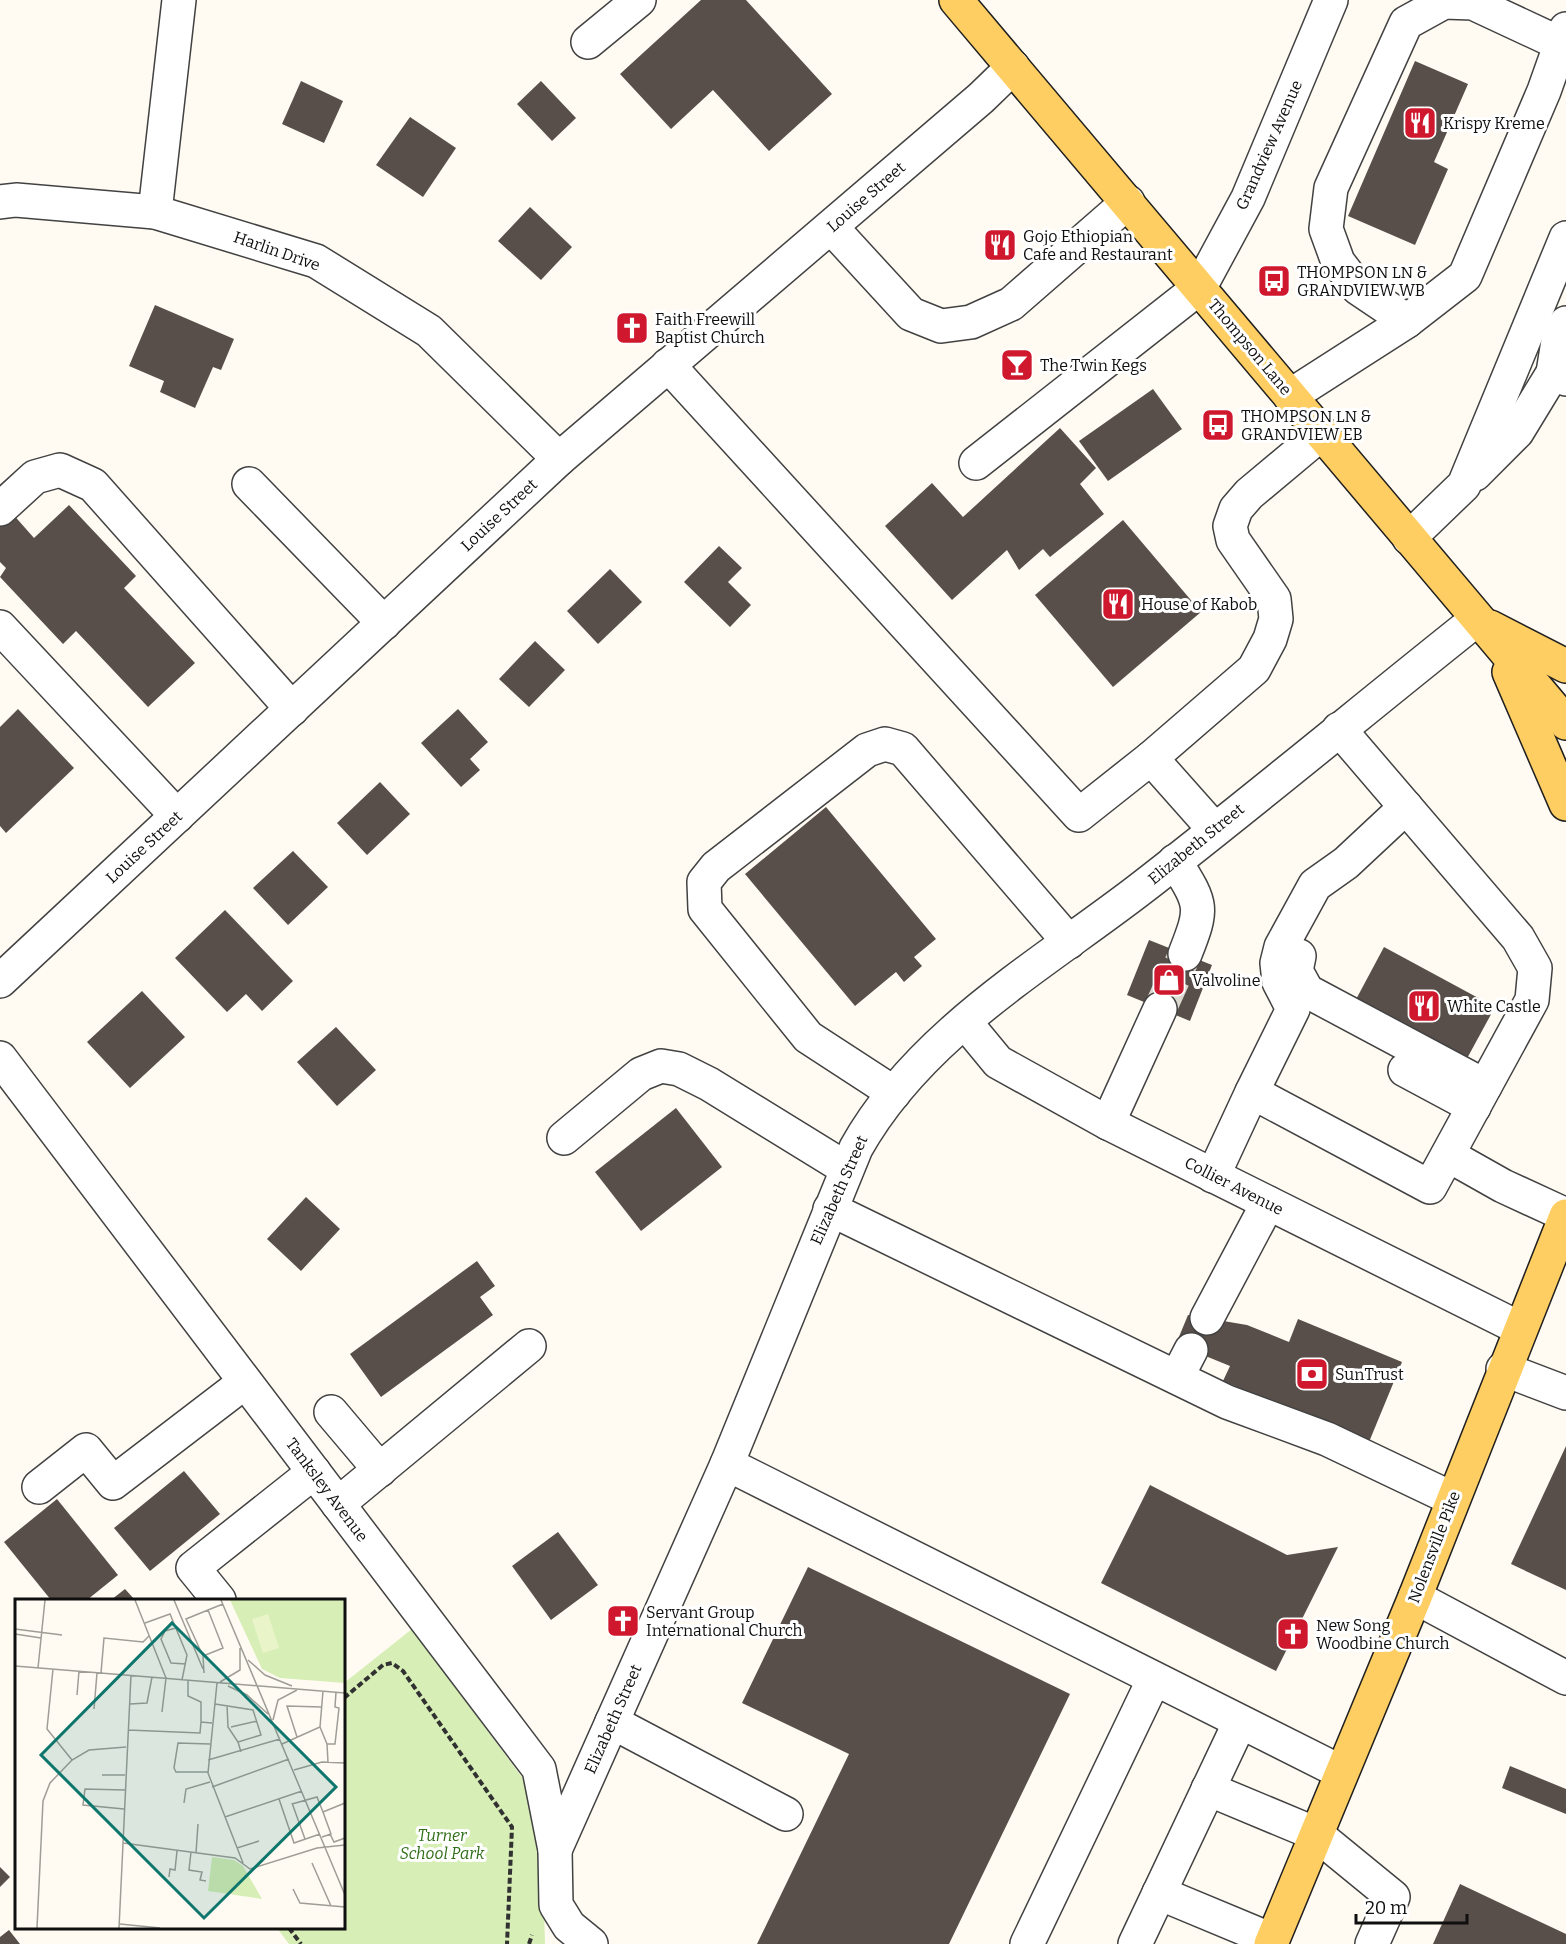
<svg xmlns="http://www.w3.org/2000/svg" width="1566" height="1944" font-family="Bitter,serif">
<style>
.park{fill:#d7eeb6}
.building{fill:#594f4a}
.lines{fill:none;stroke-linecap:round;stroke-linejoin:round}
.minor-tunnel{stroke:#dbd8d0;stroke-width:33;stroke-dasharray:33 16;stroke-linecap:butt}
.minor-casing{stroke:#424242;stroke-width:36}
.major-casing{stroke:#202020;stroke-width:36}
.path{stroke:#313131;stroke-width:4;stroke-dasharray:6 3;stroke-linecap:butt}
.minor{stroke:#fff;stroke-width:33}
.major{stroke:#ffce62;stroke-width:33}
.labels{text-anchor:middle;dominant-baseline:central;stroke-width:6;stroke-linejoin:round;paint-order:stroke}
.poi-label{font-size:16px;fill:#0f0f0f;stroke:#fff;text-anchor:start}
.street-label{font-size:16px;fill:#0f0f0f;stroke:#fff}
.park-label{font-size:16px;font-style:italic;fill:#306f18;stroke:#fff}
.inset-road{fill:none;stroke:#9f9d97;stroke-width:1.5}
.view{fill:#0f766e;fill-opacity:0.15;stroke:#0f766e;stroke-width:3}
.inset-edge{fill:none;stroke:#0f0f0f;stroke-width:3}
</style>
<rect width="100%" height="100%" fill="#fffbf2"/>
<path class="park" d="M412 1629 524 1780 536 1813 543 1869 545 1944H289L277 1928H344V1683Z"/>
<g class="building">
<path d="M701 0H746L832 94 769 151 713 90 671 129 620 74Z"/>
<path d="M1415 61 1468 84 1434 162 1448 169 1415 245 1348 216Z"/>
<path d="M301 81 343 101 324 143 282 124Z"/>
<path d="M541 81 576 118 552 141 517 104Z"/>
<path d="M410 117 456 148 423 197 376 165Z"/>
<path d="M530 207 572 247 541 280 498 241Z"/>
<path d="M155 305 234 339 221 370 213 367 195 408 160 392 164 381 129 366Z"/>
<path d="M1153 389 1182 429 1108 481 1079 441Z"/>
<path d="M1060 428 1096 468 1080 484 1104 514 1050 557 1043 549 1019 570 1007 550 952 600 885 526 932 483 963 517Z"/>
<path d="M69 505 136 576 124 588 195 663 148 707 76 631 63 644 0 577 6 568 0 562V522L11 512 34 538Z"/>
<path d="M1123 520 1201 612 1113 687 1035 595Z"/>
<path d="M719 546 742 568 728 582 751 605 730 627 684 582Z"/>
<path d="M610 569 642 602 598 644 567 611Z"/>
<path d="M535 641 565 670 529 707 499 679Z"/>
<path d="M18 709 74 768 6 833 0 826V727Z"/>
<path d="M458 709 488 742 470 759 480 770 461 787 421 743Z"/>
<path d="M380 782 410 814 367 855 337 823Z"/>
<path d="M826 807 936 939 914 957 922 966 904 982 896 972 855 1006 745 874Z"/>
<path d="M293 851 328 887 288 925 253 888Z"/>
<path d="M225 910 293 981 262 1011 246 994 227 1012 175 958Z"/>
<path d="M1149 940 1212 965 1190 1021 1127 995Z"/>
<path d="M1384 947 1495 1007 1464 1064 1353 1005Z"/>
<path d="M142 991 185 1037 130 1088 87 1042Z"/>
<path d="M336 1027 376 1070 337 1106 297 1062Z"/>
<path d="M676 1108 722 1167 641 1231 595 1172Z"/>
<path d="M306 1197 340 1229 301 1271 267 1239Z"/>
<path d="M477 1261 495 1286 480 1297 493 1315 381 1397 350 1354Z"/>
<path d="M1188 1315 1247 1325 1289 1342 1298 1319 1402 1362 1369 1442 1223 1381 1230 1366 1176 1344Z"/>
<path d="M1566 1446V1590L1511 1564Z"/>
<path d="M184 1471 220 1514 150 1571 114 1528Z"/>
<path d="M1150 1485 1287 1555 1338 1547 1276 1671 1101 1583Z"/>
<path d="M57 1499 118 1575 87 1600H51L4 1542Z"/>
<path d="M558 1532 598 1585 551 1620 512 1566Z"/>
<path d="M808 1567 1070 1694 949 1944H757L849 1754 742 1703Z"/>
<path d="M125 1589 135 1600H111Z"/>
<path d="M1510 1766 1566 1789V1814L1502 1788Z"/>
<path d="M0 1867 10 1877 0 1887Z"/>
<path d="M1460 1884 1566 1934V1944H1433Z"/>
<path d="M9 1930 20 1944H0V1937Z"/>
</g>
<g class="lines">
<path class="minor-tunnel" d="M1160 1009 1185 954"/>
<g class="minor-casing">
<g id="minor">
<path d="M588 42 639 0"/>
<path d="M0 202 16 200 155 212 316 261 429 331 559 459"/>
<path d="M155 212 179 0"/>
<path d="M831 227 911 314 941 326 971 322 1011 304 1128 202"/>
<path d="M1407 321 1358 288 1338 262 1326 229 1331 188 1406 23 1444 2 1473 3 1561 44"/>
<path d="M668 365 1079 815 1151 758 1214 829"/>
<path d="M1553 373 1558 341 1566 323"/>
<path d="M1290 396 1407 321 1465 276 1544 91 1566 29"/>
<path d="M976 463 1200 287 1248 198 1331 0"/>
<path d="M1475 474 1517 432 1553 373 1566 379"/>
<path d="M249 484 384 623"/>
<path d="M0 509 35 477 60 470 93 485 292 709"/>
<path d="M1409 538 1464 485 1566 238"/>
<path d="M0 627 177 816"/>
<path d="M1151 758 1254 669 1270 639 1276 619 1274 599 1233 540 1230 526 1236 509 1249 494 1322 433"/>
<path d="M1175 861C1202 905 1204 906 1185 954"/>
<path d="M1299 956 1296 971 1307 991 1485 1086"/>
<path d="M0 981 559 459 981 98 1013 67"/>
<path d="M965 1022 998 1062 1108 1123 1519 1328"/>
<path d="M0 1058 539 1769 555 1850 556 1905 569 1926 591 1944"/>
<path d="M1405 1070 1474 1107"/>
<path d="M1252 1092 1293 1009 1279 982 1277 963 1281 947 1315 885 1346 863 1406 807"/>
<path d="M894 1093 808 1037 705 909 704 882 716 867 867 750 885 744 903 749 1069 942"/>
<path d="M1108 1123 1160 1009"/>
<path d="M564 1138 641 1074 661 1066 679 1069 709 1084 847 1169"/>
<path d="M1448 1155 1503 1186 1566 1215"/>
<path d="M1213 1176 1252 1092 1430 1187 1532 1000 1535 968 1518 938 1339 729"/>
<path d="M830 1209 1227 1402 1327 1439 1453 1499"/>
<path d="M1207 1318 1268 1203"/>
<path d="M1503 1369 1566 1393"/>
<path d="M1177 1377 1191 1350"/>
<path d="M331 1412 380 1470"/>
<path d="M727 1464 1341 1772"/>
<path d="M39 1487 86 1450 113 1483 245 1382"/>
<path d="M338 1504 529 1346"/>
<path d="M1415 1597 1566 1678"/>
<path d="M219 1600 193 1568 314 1472"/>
<path d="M612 1722 786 1814"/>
<path d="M1208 1789 1316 1834 1393 1897 1372 1944"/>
<path d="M555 1850 727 1464 856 1148C919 1035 1040 966 1139 890 1253 802 1364 709 1476 620"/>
<path d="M1159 1893 1272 1940"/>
<path d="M1027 1944 1154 1679"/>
<path d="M1135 1944 1240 1722"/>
</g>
</g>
<g class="major-casing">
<g id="major">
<path d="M956 0 1566 723"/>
<path d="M1490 627 1566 666"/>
<path d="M1509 672 1566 804"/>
<path d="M1271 1944 1415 1597 1566 1216"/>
</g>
</g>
<g class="path">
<path d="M344 1698 383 1665 392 1663 403 1671 512 1827 507 1944"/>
<path d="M289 1928 301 1944"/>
<path d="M529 1944 532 1935"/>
</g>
<use href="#minor" class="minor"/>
<use href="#major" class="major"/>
</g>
<defs>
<g id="restaurant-square" transform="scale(1.725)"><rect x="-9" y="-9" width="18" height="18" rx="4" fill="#cf182d" stroke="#fff"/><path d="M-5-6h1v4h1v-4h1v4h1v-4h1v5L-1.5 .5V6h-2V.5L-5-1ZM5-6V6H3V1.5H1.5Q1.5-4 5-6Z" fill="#fff"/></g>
<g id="bus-square" transform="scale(1.725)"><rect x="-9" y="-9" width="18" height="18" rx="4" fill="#cf182d" stroke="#fff"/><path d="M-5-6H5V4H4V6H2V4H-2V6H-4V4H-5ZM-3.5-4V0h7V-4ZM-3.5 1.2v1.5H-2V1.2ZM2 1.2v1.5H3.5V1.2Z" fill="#fff"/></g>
<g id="church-square" transform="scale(1.725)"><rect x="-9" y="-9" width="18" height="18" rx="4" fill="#cf182d" stroke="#fff"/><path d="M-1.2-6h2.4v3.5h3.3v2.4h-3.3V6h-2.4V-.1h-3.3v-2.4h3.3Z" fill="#fff"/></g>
<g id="bar-square" transform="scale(1.725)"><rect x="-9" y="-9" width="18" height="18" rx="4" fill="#cf182d" stroke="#fff"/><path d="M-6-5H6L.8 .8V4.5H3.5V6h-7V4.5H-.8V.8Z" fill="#fff"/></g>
<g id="shop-square" transform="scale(1.725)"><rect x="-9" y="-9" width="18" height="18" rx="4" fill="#cf182d" stroke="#fff"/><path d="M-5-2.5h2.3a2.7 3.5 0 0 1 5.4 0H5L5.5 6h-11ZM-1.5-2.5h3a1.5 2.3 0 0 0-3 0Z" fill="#fff"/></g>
<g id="bank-square" transform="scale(1.725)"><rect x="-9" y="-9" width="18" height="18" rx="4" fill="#cf182d" stroke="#fff"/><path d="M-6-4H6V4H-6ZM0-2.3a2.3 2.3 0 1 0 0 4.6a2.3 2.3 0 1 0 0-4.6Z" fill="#fff"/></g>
</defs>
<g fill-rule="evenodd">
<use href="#restaurant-square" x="1420" y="123"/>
<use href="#restaurant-square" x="1000" y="245"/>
<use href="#bus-square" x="1274" y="281"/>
<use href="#church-square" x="632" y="328"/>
<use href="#bar-square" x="1017" y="365"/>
<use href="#bus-square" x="1218" y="425"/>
<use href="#restaurant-square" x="1118" y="604"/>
<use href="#shop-square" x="1169" y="980"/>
<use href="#restaurant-square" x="1424" y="1006"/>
<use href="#bank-square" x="1312" y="1374"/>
<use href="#church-square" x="623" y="1621"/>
<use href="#church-square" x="1293" y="1634"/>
</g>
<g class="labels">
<g class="poi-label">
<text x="1443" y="123">Krispy Kreme</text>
<text x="1023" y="236">Gojo Ethiopian<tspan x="1023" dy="18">Cafe and Restaurant</tspan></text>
<text x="1297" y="272">THOMPSON LN &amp;<tspan x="1297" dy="18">GRANDVIEW WB</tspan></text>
<text x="655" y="319">Faith Freewill<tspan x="655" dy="18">Baptist Church</tspan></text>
<text x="1040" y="365">The Twin Kegs</text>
<text x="1241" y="416">THOMPSON LN &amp;<tspan x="1241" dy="18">GRANDVIEW EB</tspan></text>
<text x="1141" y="604">House of Kabob</text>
<text x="1192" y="980">Valvoline</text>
<text x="1447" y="1006">White Castle</text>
<text x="1335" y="1374">SunTrust</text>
<text x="646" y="1612">Servant Group<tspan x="646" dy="18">International Church</tspan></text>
<text x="1316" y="1625">New Song<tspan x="1316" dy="18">Woodbine Church</tspan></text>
</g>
<g class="street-label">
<text transform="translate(1269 145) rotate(-66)">Grandview Avenue</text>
<text transform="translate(866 197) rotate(-41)">Louise Street</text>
<text transform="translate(277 251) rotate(19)">Harlin Drive</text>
<text transform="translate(1250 347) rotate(50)">Thompson Lane</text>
<text transform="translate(499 515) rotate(-43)">Louise Street</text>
<text transform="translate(1196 844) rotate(-39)">Elizabeth Street</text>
<text transform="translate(144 847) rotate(-43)">Louise Street</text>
<text transform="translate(1234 1186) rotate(27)">Collier Avenue</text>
<text transform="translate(839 1190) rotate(-66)">Elizabeth Street</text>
<text transform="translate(327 1490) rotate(53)">Tanksley Avenue</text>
<text transform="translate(1434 1547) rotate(-69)">Nolensville Pike</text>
<text transform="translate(613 1719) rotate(-66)">Elizabeth Street</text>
</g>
<g class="park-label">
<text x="442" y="1835">Turner<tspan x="442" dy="18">School Park</tspan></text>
</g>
</g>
<g transform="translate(15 1599)">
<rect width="330" height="330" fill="#fffbf2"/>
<path d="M215 1H330V84L265 79 247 70ZM197 258 219 261 228 267 247 300 193 292Z" fill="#d7eeb6"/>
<path d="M253 15 264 49 248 54 237 20Z" fill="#e9f5c9"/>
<path class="inset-road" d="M120 1 151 79 147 113M159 1 188 70M206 1 330 296M130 24 155 15 172 56 167 81M161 29 150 32 146 40 156 64 171 65M0 30 47 36M0 35 26 39M188 57 171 20 193 11M233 61 250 76 277 87M0 67 330 94M23 69 30 1M38 70 32 130 57 161M86 74 89 39 128 43 134 37M189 74 188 57 208 49 193 11 208 5M173 81V97L186 103V123M205 83 225 71V49M202 84 193 174 228 264M213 87 232 96 253 115M62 96 64 72M115 105 132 104 137 78M200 105 238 111 246 136 223 143 226 153M212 106 213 128 223 143M79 110 82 74M258 121 263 101 282 91M216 128 242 122M305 128 312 145M113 131 185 134 186 123 197 124M282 138 272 107 307 108M267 145 305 128 308 92M193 161 265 140M313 163 312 145H320L324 109 320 108 321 93M279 171 307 163 330 164M193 173H161L159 169 163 144 195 145M87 176H110M197 188 274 160M264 200 279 244 305 235M169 204 171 190 195 183M277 204 290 240M277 205 302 198 308 213 330 204M109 210 68 206 70 190 110 191M210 218 287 192M315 235 319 243 330 239M307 238 316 235 308 213M108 244 220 259 235 270 302 249 330 246M222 249 244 242M176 253 174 271 187 273 185 281 191 282M181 254 183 225M297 264 316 307M154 278 155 270 160 271 162 252M278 290 285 304 330 308M105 325 145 329M22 329 28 202 35 184 57 161 74 151 111 148M104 329 116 76"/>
<path class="view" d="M157 24 321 188 189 319 26 156Z"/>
<rect width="330" height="330" class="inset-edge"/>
</g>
<path d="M1356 1914v9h111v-9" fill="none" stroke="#0f0f0f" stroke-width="3"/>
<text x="1365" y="1914" font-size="18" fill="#0f0f0f" stroke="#ffffff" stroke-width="4.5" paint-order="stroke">20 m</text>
</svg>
